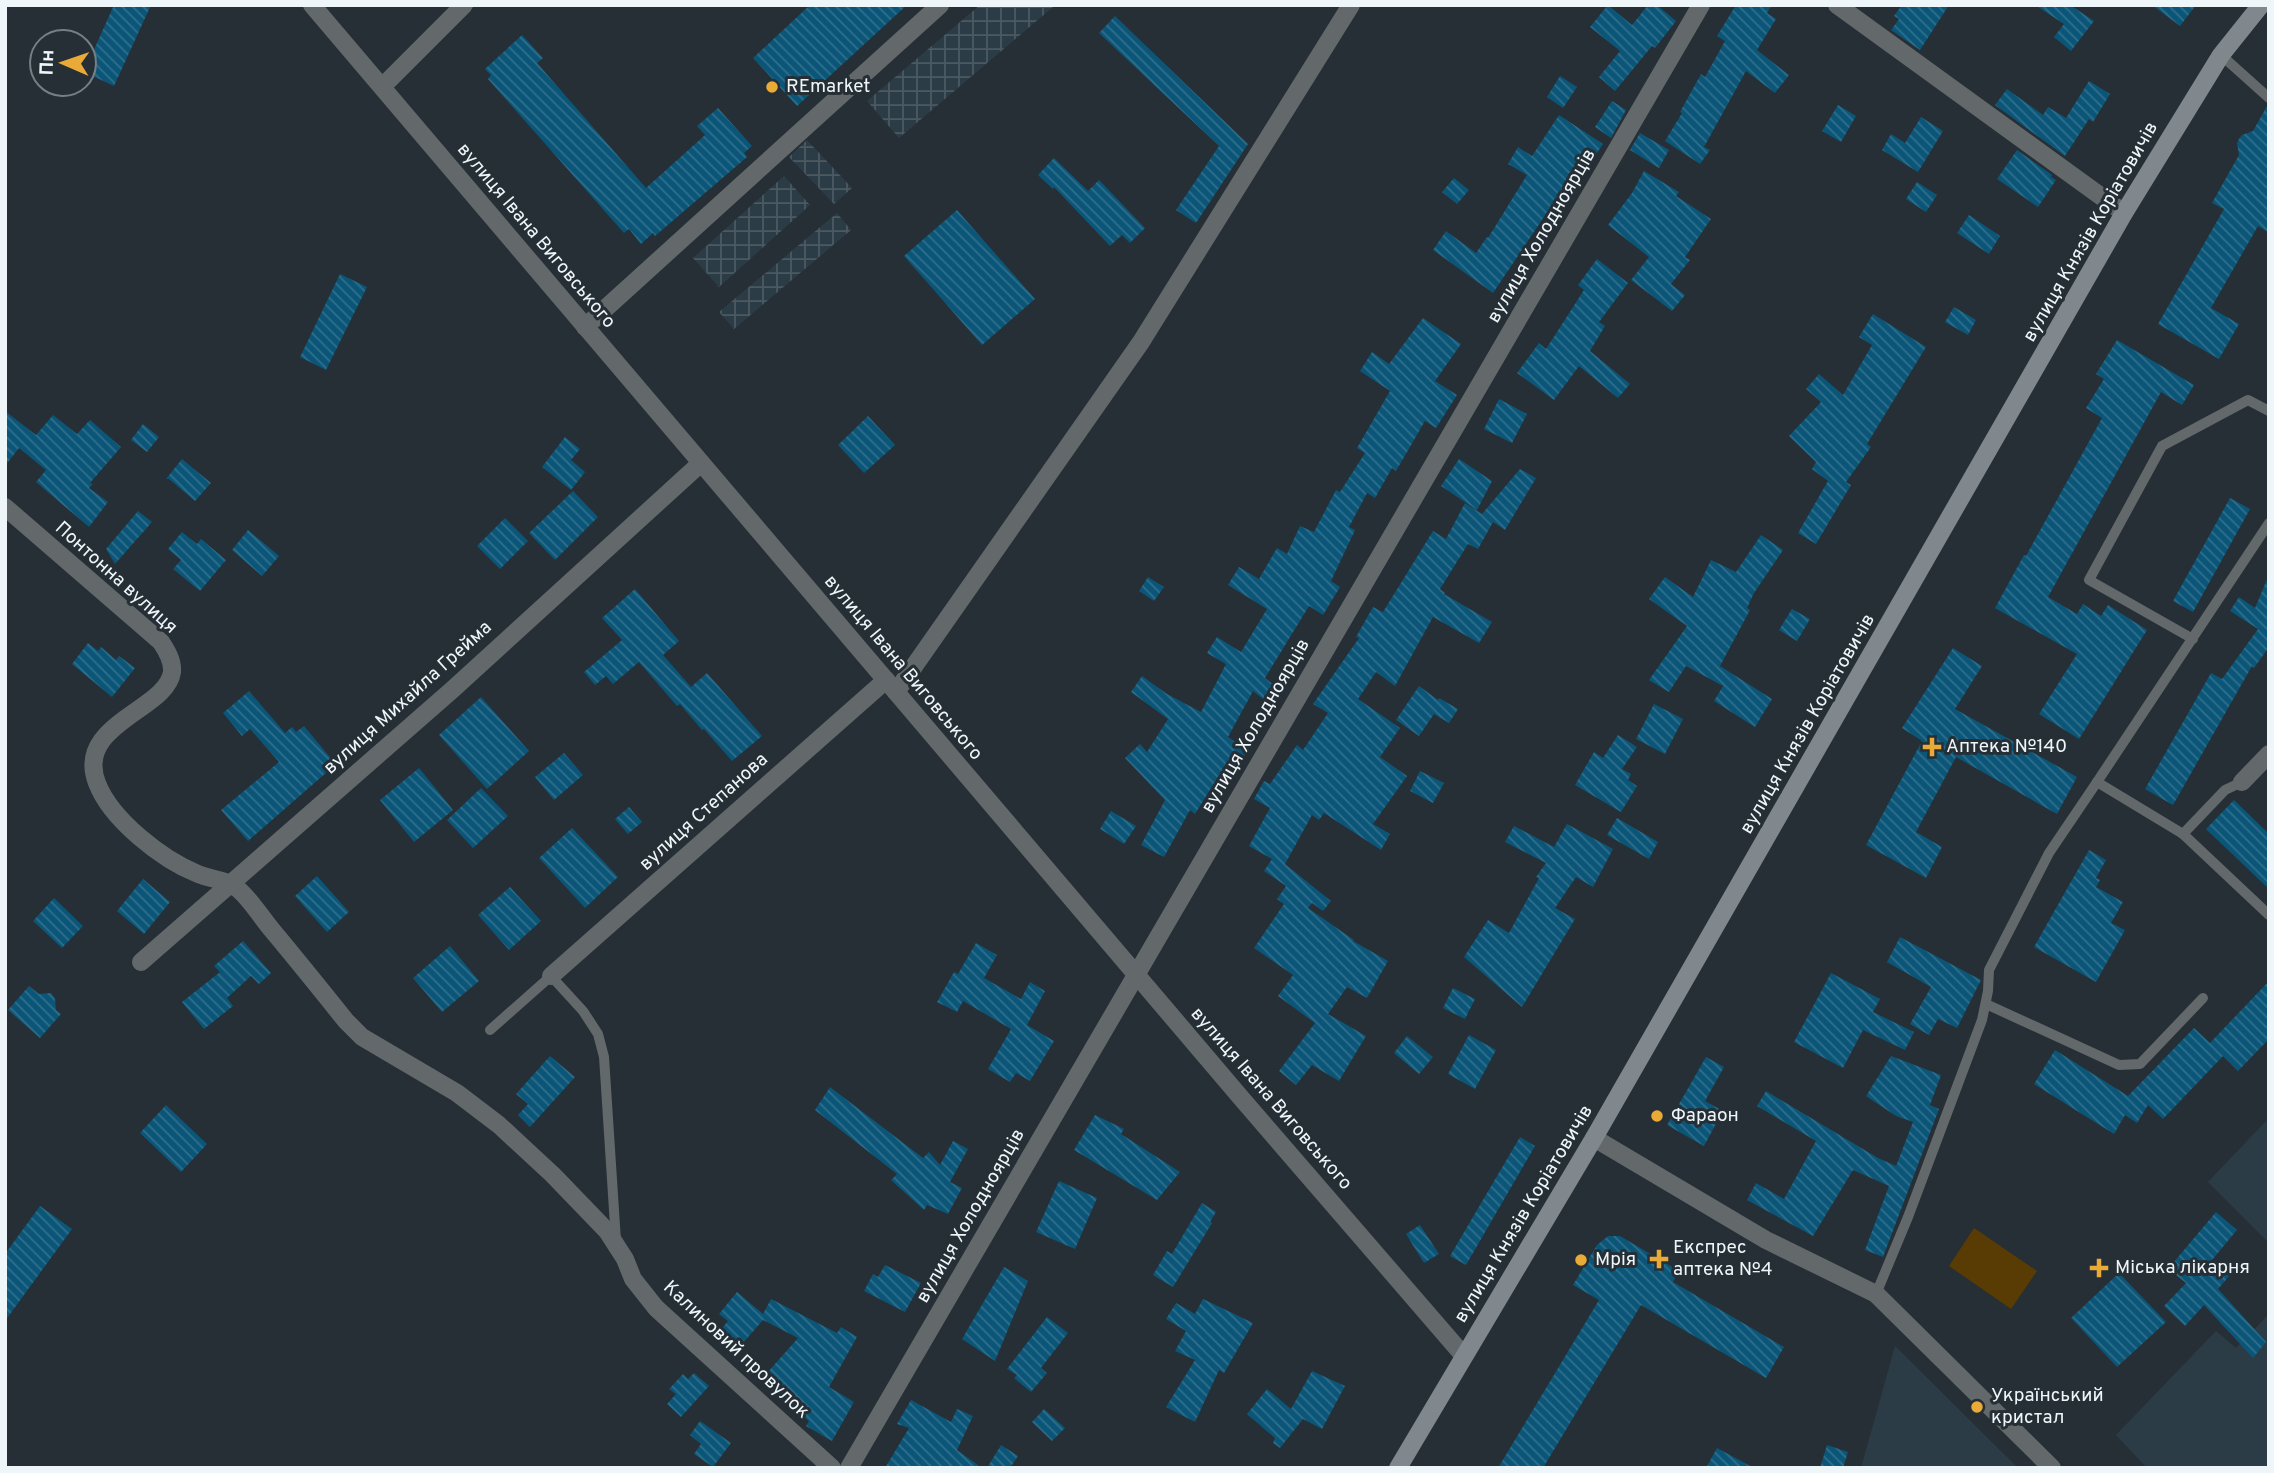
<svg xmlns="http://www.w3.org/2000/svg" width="2274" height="1473" font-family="Overpass,sans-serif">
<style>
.built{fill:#2c3c46}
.industrial{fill:url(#industrial-grid)}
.pitch{fill:#593c04}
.building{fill:url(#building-back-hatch)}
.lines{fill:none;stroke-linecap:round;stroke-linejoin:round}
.lane{stroke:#63686b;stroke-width:10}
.street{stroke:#63686b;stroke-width:18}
.secondary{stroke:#81888d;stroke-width:18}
.poi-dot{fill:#eaaa38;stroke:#252f35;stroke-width:2.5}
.labels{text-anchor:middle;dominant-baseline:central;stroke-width:6;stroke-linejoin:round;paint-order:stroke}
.poi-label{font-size:19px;fill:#eff6fa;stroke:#252f35;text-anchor:start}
.street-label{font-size:19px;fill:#eff6fa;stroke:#252f35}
</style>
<defs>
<pattern id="industrial-grid" width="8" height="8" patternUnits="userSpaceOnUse" patternTransform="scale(1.75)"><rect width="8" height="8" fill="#2c3c46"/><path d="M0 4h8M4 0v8" fill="none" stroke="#4b5962"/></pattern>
<pattern id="building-back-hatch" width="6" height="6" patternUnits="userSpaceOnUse" patternTransform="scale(1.75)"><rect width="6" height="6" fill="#0b5678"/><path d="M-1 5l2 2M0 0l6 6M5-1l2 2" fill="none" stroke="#2f6f8c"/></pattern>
</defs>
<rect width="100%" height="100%" fill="#252f35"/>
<g class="built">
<path d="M2269 1118V1243L2208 1182Z"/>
<path d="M2269 1314V1468H2147L2116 1435 2216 1331 2236 1348Z"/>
<path d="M1895 1346 2018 1468H1861Z"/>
</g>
<g class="industrial">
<path d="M980 5 1053 7 899 138 867 101Z"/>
<path d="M807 140 852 188 834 204 789 157Z"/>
<path d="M784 176 810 205 719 287 693 258Z"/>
<path d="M837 213 851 230 734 329 719 312Z"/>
</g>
<path class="pitch" d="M1974 1228 2037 1271 2011 1309 1949 1266Z"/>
<g class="building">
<path d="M114 5H151L114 86 84 72Z"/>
<path d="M810 5H907L797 106 753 58Z"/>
<path d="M1608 5 1632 25 1648 5H1657L1676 21 1655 48 1652 46 1615 91 1599 77 1620 51 1590 27Z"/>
<path d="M1736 5H1772L1767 13 1776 19 1757 50 1789 75 1775 93 1746 71 1704 147 1710 150 1700 164 1665 141 1682 113 1680 112 1701 74 1705 77 1725 41 1717 36Z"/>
<path d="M1902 5H1949L1920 50 1891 30 1899 19 1894 16Z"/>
<path d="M2035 5H2070L2094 21 2071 51 2054 37 2064 24Z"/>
<path d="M2152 5H2196L2180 26Z"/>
<path d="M1115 16 1248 144 1196 223 1176 210 1219 146 1099 33Z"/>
<path d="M522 35 543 58 537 63 646 188 705 135 697 126 718 108 752 146 744 153 747 157 655 236 653 233 641 244 629 229 624 233 488 79 491 75 485 69Z"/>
<path d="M1560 76 1577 87 1563 108 1547 97Z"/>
<path d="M2089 81 2110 94 2093 122 2089 119 2065 156 1995 105 2007 89 2043 115 2048 107 2066 118Z"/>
<path d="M1612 101 1626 110 1611 138 1595 127Z"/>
<path d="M1838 105 1856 116 1841 142 1822 131Z"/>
<path d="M2267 106 2269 233 2258 226 2211 308 2239 324 2219 359 2158 324 2224 209 2212 203 2239 155 2237 143 2239 139 2242 135 2253 131Z"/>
<path d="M1559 115 1603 144 1574 187 1578 189 1566 206 1556 199 1493 293 1433 250 1446 231 1476 253 1487 237 1488 238 1527 175 1508 164 1518 147 1532 156Z"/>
<path d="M1921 117 1943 131 1918 172 1882 150 1891 134 1905 143Z"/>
<path d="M1640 133 1669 150 1659 168 1630 150Z"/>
<path d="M2017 150 2052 175 2051 177 2056 180 2038 207 1997 179Z"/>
<path d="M1054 158 1088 191 1099 180 1145 228 1130 243 1122 235 1110 246 1054 187 1053 189 1038 175Z"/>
<path d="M1644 171 1679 192 1676 196 1711 219 1685 257 1690 260 1671 284 1685 295 1672 311 1631 280 1649 257 1608 225 1632 193Z"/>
<path d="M1454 178 1469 190 1457 204 1442 192Z"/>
<path d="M1917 182 1937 195 1926 212 1906 199Z"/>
<path d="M957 210 1035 299 982 345 904 256Z"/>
<path d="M1969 215 2000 236 1989 254 1957 233Z"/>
<path d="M1597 259 1628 283 1599 322 1605 326 1590 351 1630 384 1618 398 1579 366 1554 400 1517 373 1539 343 1546 349 1584 290 1578 285Z"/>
<path d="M340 274 367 287 326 370 300 357Z"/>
<path d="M1954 307 1976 320 1968 335 1945 322Z"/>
<path d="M1873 314 1926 347 1867 444 1871 447 1846 482 1851 485 1816 544 1798 533 1828 481 1812 469 1816 462 1789 436 1821 402 1806 389 1819 374 1843 395 1872 345 1859 337Z"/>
<path d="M1423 318 1461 344 1435 381 1457 395 1436 428 1425 421 1396 471 1392 468 1375 498 1367 493 1349 527 1355 530 1331 581 1340 587 1323 615 1309 606 1265 678 1278 688 1267 702 1253 691 1228 737 1248 751 1237 767 1228 761 1195 814 1190 810 1164 857 1141 845 1165 800 1125 758 1140 744 1147 752 1168 719 1131 692 1142 676 1167 694 1201 712 1226 664 1207 653 1217 637 1241 652 1267 609 1228 585 1239 567 1259 579 1277 548 1287 554 1300 526 1314 532 1336 490 1340 492 1365 453 1357 448 1390 391 1360 371 1372 352 1389 364Z"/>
<path d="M2117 340 2194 385 2182 405 2161 392 2048 597 2077 614 2083 604 2101 616 2108 605 2147 630 2079 739 2039 714 2077 654 1995 608 2024 555 2026 556 2102 418 2086 408 2104 379 2096 374Z"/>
<path d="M1499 399 1527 414 1512 443 1484 429Z"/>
<path d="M5 411 36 435 53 415 77 434 90 420 121 447 90 483 93 484 89 488 108 502 89 527 36 482 46 470 19 448 5 466Z"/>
<path d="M868 416 895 445 864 473 838 445Z"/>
<path d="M143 424 159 437 147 452 131 440Z"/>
<path d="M565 437 580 449 571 460 585 472 571 490 542 467Z"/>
<path d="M182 459 211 483 195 501 169 479H166Z"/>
<path d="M1459 459 1492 481 1477 510 1441 486Z"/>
<path d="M1520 469 1536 478 1505 530 1493 522 1478 549 1468 544 1440 589 1445 593 1444 594 1492 622 1479 643 1433 617 1395 686 1376 672 1358 699 1400 728 1380 757 1407 776 1373 824 1390 834 1381 850 1324 813 1319 820 1312 815 1285 864 1331 901 1323 911 1312 903 1308 908 1354 940 1353 941 1388 961 1367 998 1347 987 1328 1014 1366 1036 1339 1081 1312 1065 1296 1085 1279 1071 1315 1023 1278 996 1293 975 1254 948 1284 904 1277 899 1286 886 1264 871 1272 859 1249 846 1270 808 1254 799 1264 781 1270 784 1297 745 1303 750 1328 713 1313 704 1359 638 1356 637 1373 607 1383 612 1433 531 1446 539 1465 503 1482 514Z"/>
<path d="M573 491 598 517 555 560 529 533Z"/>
<path d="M2230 498 2250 509 2193 612 2173 601Z"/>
<path d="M138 511 152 522 115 564 106 549Z"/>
<path d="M505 518 528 541 500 569 477 546Z"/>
<path d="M248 530 279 556 262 576 232 550Z"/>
<path d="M182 532 197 544 201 539 226 560 200 591 173 569 181 560 168 549Z"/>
<path d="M1761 535 1783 550 1754 593 1747 608 1750 610 1720 666 1772 699 1755 727 1714 701 1723 686 1686 666 1669 692 1649 680 1687 626 1649 599 1665 577 1693 597 1711 560 1736 572Z"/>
<path d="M1148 577 1164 587 1154 601 1139 591Z"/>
<path d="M2268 577 2269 647 2254 668 2252 666 2173 805 2145 789 2211 673 2222 679 2258 629 2230 611 2239 597 2255 608Z"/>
<path d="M635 589 679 641 663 655 691 687 707 673 762 736 732 761 704 729 702 730 680 704 677 706 639 662 613 684 606 676 595 685 584 672 622 640 602 618Z"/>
<path d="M1792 609 1810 619 1797 641 1779 630Z"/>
<path d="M88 643 98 651 101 647 116 660 119 656 135 668 112 697 72 664Z"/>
<path d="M1953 648 1982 666 1955 709 2077 777 2057 814 1956 757 1916 832 1942 847 1926 878 1866 845 1922 741 1902 728Z"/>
<path d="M1419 686 1438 700 1439 698 1458 709 1449 723 1434 714 1419 736 1396 720Z"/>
<path d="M249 691 285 733 292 727 296 732 304 726 333 761 324 768 327 772 248 841 221 810 279 762 250 729 242 736 223 713Z"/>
<path d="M481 697 529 751 487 789 439 735Z"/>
<path d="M1654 704 1683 719 1665 754 1636 739Z"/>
<path d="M1618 735 1637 747 1622 769 1631 774 1628 780 1637 786 1621 812 1575 785 1594 752 1603 758Z"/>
<path d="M564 753 583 775 554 800 535 777Z"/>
<path d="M419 768 453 810 414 842 380 800Z"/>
<path d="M1420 771 1444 783 1433 803 1410 791Z"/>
<path d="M481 788 508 816 473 848 447 820Z"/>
<path d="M2234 800 2269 834V889L2206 829Z"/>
<path d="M629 807 642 822 628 834 615 819Z"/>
<path d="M1111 811 1136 826 1124 844 1100 829Z"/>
<path d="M1617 818 1658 842 1649 859 1607 835Z"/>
<path d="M1567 824 1613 849 1593 887 1576 877 1555 908 1575 919 1522 1007 1464 957 1488 920 1509 933 1539 878 1536 877 1546 863 1505 842 1514 826 1554 847Z"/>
<path d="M572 828 618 877 585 908 539 858Z"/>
<path d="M2089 850 2106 860 2096 878 2100 880 2096 887 2123 902 2111 923 2125 930 2096 982 2034 947Z"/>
<path d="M317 876 349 912 327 932 295 896Z"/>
<path d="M143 879 170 902 144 934 117 911Z"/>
<path d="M510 887 541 921 509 950 478 915Z"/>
<path d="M54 898 83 926 62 948 33 921Z"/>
<path d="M1900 937 1981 980 1957 1028 1938 1019 1929 1035 1910 1024 1931 987 1887 962Z"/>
<path d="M243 941 271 973 259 984 251 976 227 998 233 1006 204 1029 182 1002 220 972 214 966Z"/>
<path d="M976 943 997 955 984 978 1021 999 1030 982 1045 991 1027 1025 1054 1041 1030 1081 1016 1073 1010 1082 988 1069 1011 1029 963 1001 957 1012 937 1002 954 972 958 974Z"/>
<path d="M450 946 479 981 442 1012 413 978Z"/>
<path d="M1831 973 1880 999 1873 1012 1914 1032 1905 1050 1863 1030 1843 1068 1794 1042Z"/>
<path d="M2269 981V1039L2238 1071 2223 1056 2163 1119 2148 1105 2137 1123 2125 1115 2114 1134 2034 1084 2055 1050 2128 1096 2194 1028 2210 1043Z"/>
<path d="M29 986 39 994 51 993 55 999 56 1010 61 1014 40 1038 8 1010Z"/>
<path d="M1453 988 1475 999 1465 1019 1443 1008Z"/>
<path d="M1469 1035 1496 1050 1475 1089 1448 1074Z"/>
<path d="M1407 1036 1433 1057 1419 1074 1394 1053Z"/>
<path d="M550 1056 575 1077 530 1127 518 1115 528 1104 516 1094Z"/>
<path d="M1891 1056 1941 1075 1930 1105 1939 1109 1883 1257 1865 1250 1889 1186 1853 1170 1813 1236 1747 1200 1756 1183 1784 1199 1816 1141 1757 1106 1766 1091 1878 1158 1896 1166 1913 1122 1896 1116 1866 1096Z"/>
<path d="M1706 1057 1724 1067 1705 1101 1723 1111 1704 1146 1667 1125Z"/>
<path d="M830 1087 923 1158 929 1152 940 1165 953 1141 968 1149 950 1182 962 1188 948 1214 927 1205 924 1210 891 1180 897 1174 815 1110Z"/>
<path d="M166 1105 207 1144 181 1172 140 1133Z"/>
<path d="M1095 1115 1124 1129 1121 1134 1180 1172 1157 1200 1074 1150Z"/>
<path d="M1520 1137 1535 1146 1466 1265 1450 1256Z"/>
<path d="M1059 1181 1097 1198 1075 1249 1036 1232Z"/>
<path d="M1202 1203 1216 1212 1210 1222 1212 1223 1173 1287 1153 1275 1167 1251 1172 1254Z"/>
<path d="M40 1206 72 1229 5 1321V1254Z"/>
<path d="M2216 1212 2237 1230 2212 1260 2230 1275 2218 1289 2266 1342 2253 1358 2204 1305 2185 1326 2164 1306 2186 1283 2168 1269Z"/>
<path d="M1420 1225 1439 1254 1424 1263 1406 1234Z"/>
<path d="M1608 1236H1620L1679 1271 1673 1282 1784 1347 1766 1378 1641 1305 1543 1468H1498L1599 1300 1573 1285 1597 1245Z"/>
<path d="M885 1265 921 1283 905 1312 864 1291 873 1274 878 1277Z"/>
<path d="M1004 1267 1028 1281 995 1361 962 1339Z"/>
<path d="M2119 1273 2166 1322 2117 1367 2071 1318Z"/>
<path d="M737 1292 763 1314 771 1299 837 1333 841 1327 857 1337 829 1387 854 1402 832 1441 806 1426 809 1421 802 1416 806 1408 767 1373 798 1338 763 1320 736 1351 717 1334 728 1321 719 1314Z"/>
<path d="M1203 1299 1253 1323 1224 1373 1219 1370 1195 1422 1166 1407 1195 1360 1175 1351 1186 1331 1166 1319 1176 1303 1195 1314Z"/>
<path d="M1047 1317 1068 1333 1041 1368 1047 1373 1031 1392 1014 1378 1017 1375 1007 1369Z"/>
<path d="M1312 1371 1345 1386 1322 1429 1303 1419 1280 1448 1273 1443 1275 1438 1247 1414 1267 1389 1291 1409Z"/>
<path d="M694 1373 709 1386 681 1417 667 1404 676 1394 669 1389 683 1374 688 1379Z"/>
<path d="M911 1400 951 1422 957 1409 973 1416 957 1450 982 1468H885L909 1428 897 1424Z"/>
<path d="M1044 1409 1065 1428 1052 1441 1032 1422Z"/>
<path d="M700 1421 731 1443 713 1467 694 1454 701 1444 690 1435Z"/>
<path d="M1001 1445 1018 1456 1010 1468H987Z"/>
<path d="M1827 1445 1848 1452 1843 1468H1820Z"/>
<path d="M1717 1448 1754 1468H1706Z"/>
</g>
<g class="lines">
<g class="lane">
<path d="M2221 55 2269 98"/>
<path d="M2193 639 2089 580 2162 446 2248 400 2269 411"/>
<path d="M2097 782 2269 523"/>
<path d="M2183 834 2269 915"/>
<path d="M1986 1004 2119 1065 2140 1064 2203 998"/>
<path d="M490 1030 551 976 583 1011 598 1034 604 1057 616 1241"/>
<path d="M1876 1294 1908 1217 1982 1020 1988 991 1989 970 2049 853 2097 782 2183 834 2225 790 2242 782"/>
</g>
<g class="street">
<path d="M312 5 1242 1099 1464 1356"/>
<path d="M1837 5 2124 213"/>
<path d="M382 87 464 5"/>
<path d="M585 327 940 5"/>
<path d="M5 507 161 642C167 651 173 661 172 672 167 710 74 724 97 783 111 820 163 860 198 874 210 879 228 880 238 889 251 900 261 917 272 930 297 960 322 991 346 1021L362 1037 457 1093 499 1125 553 1175 607 1231 625 1259 633 1279 656 1308 832 1468"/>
<path d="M896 692 1141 342 1351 5"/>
<path d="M2242 782 2269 754"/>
<path d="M141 962 452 690 701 463"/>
<path d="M551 976 886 680"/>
<path d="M1594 1138 1766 1240 1876 1294 2052 1468"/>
<path d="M849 1468 1701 5"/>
</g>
<path class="secondary" d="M1398 1468 1594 1138 2124 213 2221 55 2261 5"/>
</g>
<g class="poi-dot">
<circle cx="772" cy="87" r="7"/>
<path d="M1928.5 736.5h7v7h7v7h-7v7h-7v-7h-7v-7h7z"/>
<circle cx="1657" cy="1116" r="7"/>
<path d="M1655.5 1248.5h7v7h7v7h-7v7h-7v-7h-7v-7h7z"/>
<circle cx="1581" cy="1260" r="7"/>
<path d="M2095.5 1257.5h7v7h7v7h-7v7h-7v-7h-7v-7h7z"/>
<circle cx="1977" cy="1407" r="7"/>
</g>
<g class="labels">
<g class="poi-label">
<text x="786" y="87">REmarket</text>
<text x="1946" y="747">Аптека №140</text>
<text x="1671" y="1116">Фараон</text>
<text x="1673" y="1248">Експрес<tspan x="1673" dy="22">аптека №4</tspan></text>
<text x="1595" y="1260">Мрія</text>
<text x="2115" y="1268">Міська лікарня</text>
<text x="1991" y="1396">Український<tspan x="1991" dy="22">кристал</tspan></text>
</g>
<g class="street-label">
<text transform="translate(2091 232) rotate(-60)">вулиця Князів Коріатовичів</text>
<text transform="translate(536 236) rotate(50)">вулиця Івана Виговського</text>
<text transform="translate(1542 236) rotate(-60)">вулиця Холодноярців</text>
<text transform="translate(116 578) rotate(42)">Понтонна вулиця</text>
<text transform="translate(903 668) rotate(50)">вулиця Івана Виговського</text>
<text transform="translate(408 698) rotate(-42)">вулиця Михайла Грейма</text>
<text transform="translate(1808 724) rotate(-60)">вулиця Князів Коріатовичів</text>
<text transform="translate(1256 726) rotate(-60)">вулиця Холодноярців</text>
<text transform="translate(704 812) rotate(-42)">вулиця Степанова</text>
<text transform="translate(1271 1099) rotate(49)">вулиця Івана Виговського</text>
<text transform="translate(1524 1214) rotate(-59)">вулиця Князів Коріатовичів</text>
<text transform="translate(971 1216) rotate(-60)">вулиця Холодноярців</text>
<text transform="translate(736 1350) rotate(43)">Калиновий провулок</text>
</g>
</g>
<rect width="2274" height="1473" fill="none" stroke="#eff6fa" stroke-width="14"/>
<g transform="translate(63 63) rotate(272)"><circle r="33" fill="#252f35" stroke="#767f84" stroke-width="2"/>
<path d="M0-5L12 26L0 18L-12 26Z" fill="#eaaa38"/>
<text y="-10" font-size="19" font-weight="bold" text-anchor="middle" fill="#eff6fa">Пн</text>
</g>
</svg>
